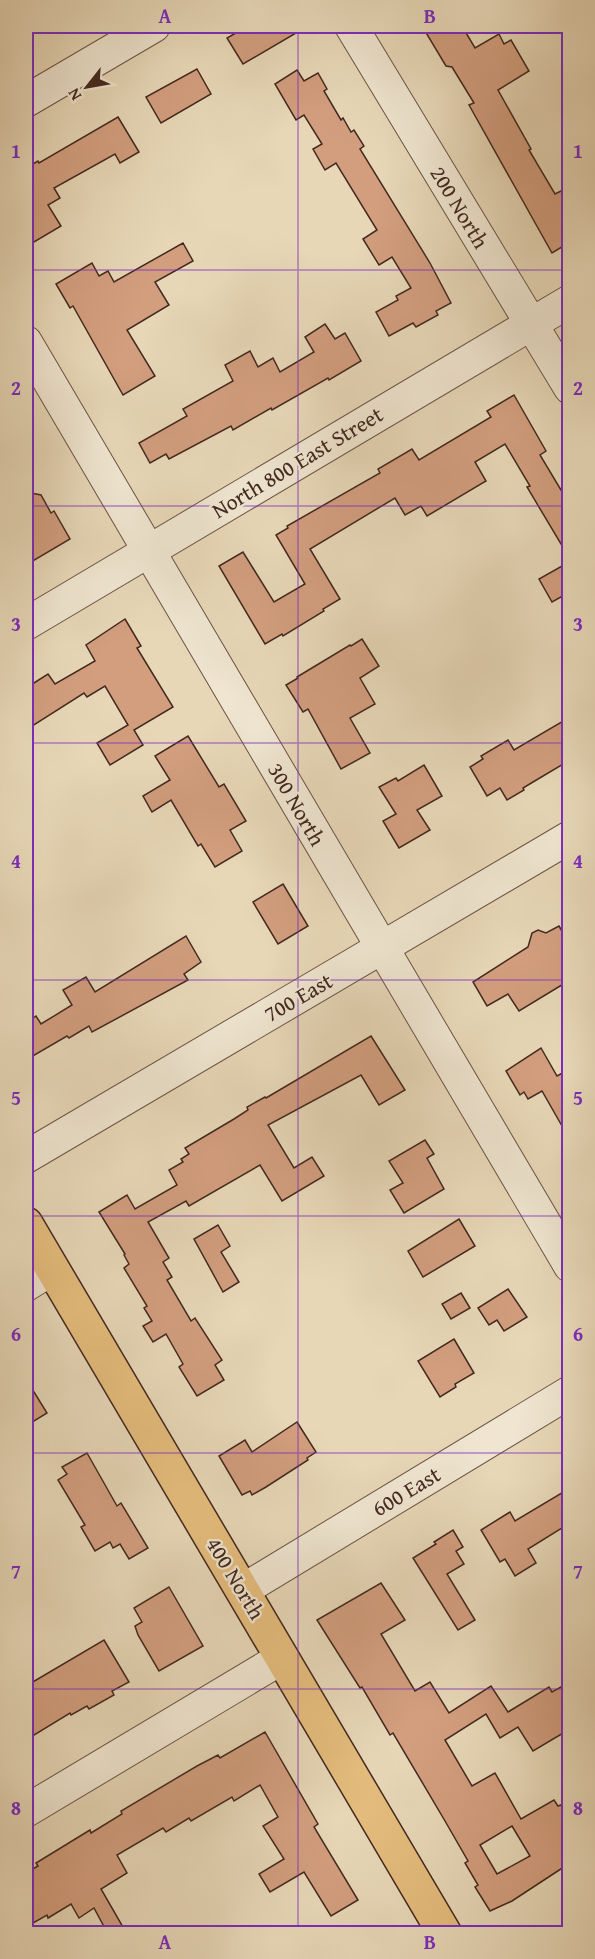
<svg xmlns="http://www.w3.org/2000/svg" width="595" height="1959" font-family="'Gentium Book Plus',serif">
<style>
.building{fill:#d29e7e;stroke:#432920;stroke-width:1.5;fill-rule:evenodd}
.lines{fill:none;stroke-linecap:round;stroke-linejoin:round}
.minor-casing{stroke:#6c5446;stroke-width:34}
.major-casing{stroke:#432920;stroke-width:36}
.minor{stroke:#efe5d0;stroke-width:32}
.major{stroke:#e4bc7c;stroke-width:33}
.grid{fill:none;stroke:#7b2cbf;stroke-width:1.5;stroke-opacity:0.55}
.labels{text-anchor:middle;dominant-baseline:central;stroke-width:4.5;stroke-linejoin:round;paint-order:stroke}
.street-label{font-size:22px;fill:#432920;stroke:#efe5d0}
.neatline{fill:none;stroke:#7b2cbf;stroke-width:2}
.grid-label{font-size:20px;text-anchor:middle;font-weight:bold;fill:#7b2cbf}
</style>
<rect width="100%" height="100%" fill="#e7d7b7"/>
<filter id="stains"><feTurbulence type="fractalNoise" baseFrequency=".00333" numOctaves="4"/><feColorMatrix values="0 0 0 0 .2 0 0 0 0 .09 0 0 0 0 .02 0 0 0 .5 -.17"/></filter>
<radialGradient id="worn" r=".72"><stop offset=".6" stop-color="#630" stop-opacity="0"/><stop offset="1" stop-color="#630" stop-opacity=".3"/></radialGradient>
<g class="building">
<path d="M248 26H308L243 64 227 38Z"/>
<path d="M422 26H462L475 48 499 34 504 44 511 40 529 71 498 90 531 149 529 150 555 194 563 190 570 200V242L552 253 469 105 474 103 452 67 446 66Z"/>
<path d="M197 69 211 94 161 123 146 97Z"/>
<path d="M297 70 304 81 318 73 327 89 324 91 341 120 343 118 351 132 354 130 364 146 360 149 430 263 451 303 436 311 438 315 416 327 413 323 389 336 376 312 398 300 396 296 411 288 392 257 379 265 363 239 377 230 336 163 325 170 313 149 322 144 304 115 296 120 275 84Z"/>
<path d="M118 117 139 152 120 163 115 154 54 188 60 198 48 205 61 226 34 242 26 229V168L38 161 39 163Z"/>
<path d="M183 243 193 261 155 282 169 305 127 330 155 376 123 395 73 306 70 308 56 284 92 263 99 276 108 271 114 282Z"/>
<path d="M325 324 335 339 345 333 361 361 329 380 328 378 272 410 271 408 233 430 231 426 169 459 166 454 150 463 139 443 187 416 183 409 233 381 225 365 250 351 258 367 273 358 280 372 314 352 305 337Z"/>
<path d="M514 395 546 451 540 455 570 505V559L527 487 530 486 505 444 475 462 486 481 427 516 421 506 405 515 395 498 310 549 340 599 323 609 324 611 283 636 282 634 265 644 219 566 243 552 274 602 305 584 276 535 288 528 287 526 380 473 378 469 412 449 419 460 491 417 487 411Z"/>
<path d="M26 492 41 495 51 513 54 511 70 539 26 565Z"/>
<path d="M562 566 570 578V592L552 602 539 579Z"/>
<path d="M125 619 141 646 137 648 173 707 134 730 143 745 110 765 97 743 128 725 105 686 87 697 84 693 26 730V688L48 674 55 684 95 661 86 645Z"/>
<path d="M362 639 379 666 360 678 375 704 350 718 370 753 341 769 308 709 303 712 286 685 298 678 297 677 350 645 351 646Z"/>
<path d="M570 717V760L533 782 523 788 524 790 507 800 500 788 487 796 470 767 483 759 481 756 508 740 514 750Z"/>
<path d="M188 736 219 787 224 784 246 821 230 830 242 851 215 867 201 844 198 846 171 800 152 812 143 796 170 780 155 756Z"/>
<path d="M424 765 442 796 417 810 430 830 399 848 383 821 396 814 379 787 396 778 398 781Z"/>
<path d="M283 884 308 926 278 944 253 902Z"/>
<path d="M559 926 570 945V980L519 1011 508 994 487 1006 473 982 528 947 532 933 538 930 546 933Z"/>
<path d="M186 936 201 962 184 974 188 980 92 1032 89 1026 69 1038 67 1036 26 1060V1023L36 1016 41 1024 72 1005 63 990 86 977 95 992Z"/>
<path d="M371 1036 405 1090 379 1105 361 1075 268 1125 294 1168 312 1157 324 1176 282 1201 260 1165 189 1206 186 1201 148 1222 169 1258 163 1262 172 1277 167 1280 191 1321 195 1318 222 1360 215 1365 224 1380 197 1396 179 1367 183 1364 166 1334 153 1342 143 1326 152 1321 144 1308 147 1306 124 1268 129 1264 124 1255 125 1254 99 1212 127 1195 135 1209 177 1185 169 1170 183 1162 181 1159 189 1154 185 1148 234 1119 248 1110 247 1107 265 1097 266 1098Z"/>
<path d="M541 1048 557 1076 570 1069V1140L542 1091 528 1099 524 1092 520 1095 506 1071Z"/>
<path d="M425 1140 434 1154 427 1158 444 1189 404 1213 390 1190 403 1183 389 1161Z"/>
<path d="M459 1219 475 1246 423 1277 408 1251Z"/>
<path d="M218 1225 230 1246 221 1252 239 1282 223 1292 194 1239Z"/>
<path d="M508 1289 527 1317 504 1331 497 1320 489 1325 478 1308Z"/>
<path d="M461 1293 470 1308 451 1319 442 1304Z"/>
<path d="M454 1339 474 1373 455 1384 456 1387 440 1397 418 1361Z"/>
<path d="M26 1379 47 1413 26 1426Z"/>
<path d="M297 1422 316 1452 307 1458 308 1460 266 1487 252 1495 250 1491 242 1495 219 1456 245 1440 252 1452Z"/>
<path d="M87 1453 117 1506 121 1503 148 1548 129 1559 120 1544 113 1548 110 1542 95 1551 81 1527 85 1525 58 1480 67 1474 62 1467Z"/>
<path d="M570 1488V1523L528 1549 536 1563 515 1576 505 1559 500 1562 481 1530 510 1512 515 1521Z"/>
<path d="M453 1530 463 1547 456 1551 464 1564 447 1574 475 1620 458 1630 413 1558 436 1544 434 1542Z"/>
<path d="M381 1583 405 1620 381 1634 415 1691 430 1682 449 1713 491 1686 508 1712 549 1687 552 1692 570 1682V1729L533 1751 518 1727 500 1738 486 1714 445 1740 472 1786 495 1773 521 1819 554 1800 558 1806 561 1805 570 1820V1863L512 1901 490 1911 475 1887 478 1885 465 1863 468 1861 445 1821 393 1733 390 1735 362 1687 360 1688 317 1620ZM512 1826 530 1856 497 1874 480 1845Z"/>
<path d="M169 1587 203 1646 159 1671 138 1635 135 1626 142 1622 134 1608Z"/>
<path d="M104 1640 129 1682 112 1691 114 1695 89 1709 87 1706 71 1715 70 1713 26 1740V1686Z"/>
<path d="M265 1732 318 1824 314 1827 358 1900 331 1916 304 1872 270 1892 259 1874 284 1859 263 1826 278 1817 260 1785 234 1801 232 1797 191 1821 189 1818 166 1832 163 1828 117 1855 127 1873 101 1889 127 1934H108L94 1908 79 1918 71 1904 48 1918 47 1915 26 1927V1873L38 1866 36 1863 90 1830 91 1833 122 1814 121 1811 197 1766 218 1755 220 1758Z"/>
</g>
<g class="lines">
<g class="minor-casing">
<g id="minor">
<path d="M351 26 570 388"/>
<path d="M26 101 154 26"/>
<path d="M26 342C209 648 387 959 570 1266"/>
<path d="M26 624 570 301"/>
<path d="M26 1157 570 837"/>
<path d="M26 1285 52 1269"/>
<path d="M243 1590 570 1392"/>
<path d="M26 1811 282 1658"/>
</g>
</g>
<g class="major-casing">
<path id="major" d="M26 1224 445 1934"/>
</g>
<use href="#minor" class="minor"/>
<use href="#major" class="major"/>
</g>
<path class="grid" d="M298 26V1934M26 270H570M26 506H570M26 743H570M26 980H570M26 1216H570M26 1453H570M26 1689H570"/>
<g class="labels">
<g class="street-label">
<text transform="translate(460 207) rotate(59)">200 North</text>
<text transform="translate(297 462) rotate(-31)">North 800 East Street</text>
<text transform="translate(297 804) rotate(60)">300 North</text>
<text transform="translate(298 997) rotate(-30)">700 East</text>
<text transform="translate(406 1491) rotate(-31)">600 East</text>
<text transform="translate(236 1578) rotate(59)">400 North</text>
</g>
</g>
<rect width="595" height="1959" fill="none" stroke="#e7d7b7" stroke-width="66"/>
<g transform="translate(87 87) rotate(239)" stroke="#efe5d0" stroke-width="4.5" paint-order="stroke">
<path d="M0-4.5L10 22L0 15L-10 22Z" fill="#432920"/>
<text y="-9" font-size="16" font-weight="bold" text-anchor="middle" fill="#432920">N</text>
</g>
<rect x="33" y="33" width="529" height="1893" class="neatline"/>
<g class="grid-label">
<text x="165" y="23">A</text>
<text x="430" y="23">B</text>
<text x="16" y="158">1</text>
<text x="578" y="158">1</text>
<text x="16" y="395">2</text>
<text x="578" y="395">2</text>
<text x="16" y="631">3</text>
<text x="578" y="631">3</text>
<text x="16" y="868">4</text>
<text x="578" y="868">4</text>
<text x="16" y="1105">5</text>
<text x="578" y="1105">5</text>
<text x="16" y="1341">6</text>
<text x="578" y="1341">6</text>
<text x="16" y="1578">7</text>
<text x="578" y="1578">7</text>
<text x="16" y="1815">8</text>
<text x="578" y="1815">8</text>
<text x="165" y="1949">A</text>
<text x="430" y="1949">B</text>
</g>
<rect width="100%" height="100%" filter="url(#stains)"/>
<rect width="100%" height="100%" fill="url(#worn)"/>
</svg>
